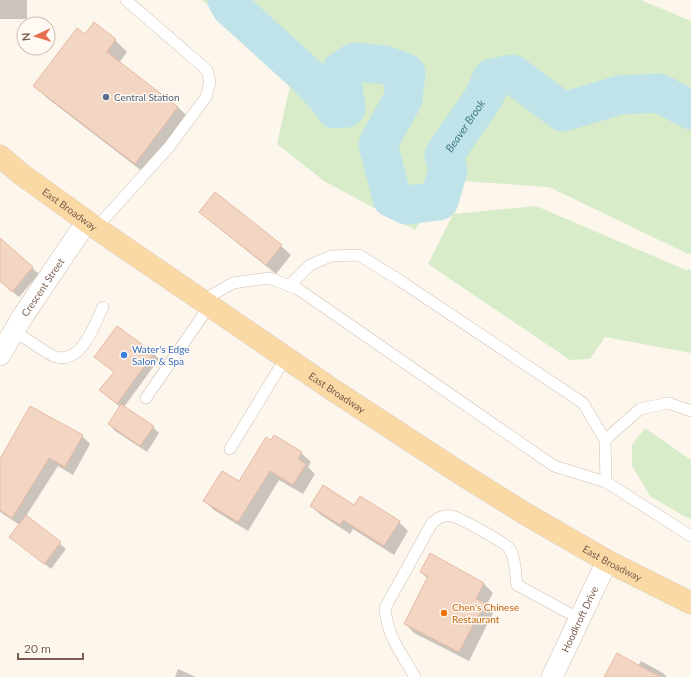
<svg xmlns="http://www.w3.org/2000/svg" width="691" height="677" font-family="Lato,sans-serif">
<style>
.green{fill:#d8ecc9}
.shadow{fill:#0003}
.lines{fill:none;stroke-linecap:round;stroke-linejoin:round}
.river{stroke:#bfe3e8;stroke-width:39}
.building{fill:#f3d5c3;stroke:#e6bba3}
.lane-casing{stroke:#d1beb0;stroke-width:12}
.street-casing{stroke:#d1beb0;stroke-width:22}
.primary-casing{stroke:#dad1cd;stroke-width:23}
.lane{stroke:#fff;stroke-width:11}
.street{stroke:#fff;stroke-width:21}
.primary{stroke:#fbd9a5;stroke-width:22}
.service-dot{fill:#5c6f8a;stroke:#fffaf3;stroke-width:1.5}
.shop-dot{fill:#3f7fe0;stroke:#fffaf3;stroke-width:1.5}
.food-dot{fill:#e8710a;stroke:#fffaf3;stroke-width:1.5}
.labels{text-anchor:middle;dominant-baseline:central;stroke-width:3;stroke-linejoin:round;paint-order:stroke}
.service-label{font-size:10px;fill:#4e5e75;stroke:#fffaf3;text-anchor:start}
.street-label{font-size:10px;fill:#7a5c4d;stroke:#fffaf3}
.shop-label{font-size:10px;fill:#366cbe;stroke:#fffaf3;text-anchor:start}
.food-label{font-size:10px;fill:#c56008;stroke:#fffaf3;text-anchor:start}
.water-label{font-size:11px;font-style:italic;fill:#437c86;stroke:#fffaf3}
</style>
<rect width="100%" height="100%" fill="#fdf6ec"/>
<g class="green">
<path d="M202 0H641L691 21V254H688L549 187 447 180 415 230 324 181 277 144 291 81Z"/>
<path d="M536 206 686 270H691V353L605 337 590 359 570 360 428 264 453 214Z"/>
<path d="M645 428 691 460V519L682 515 650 496 632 466V445Z"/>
</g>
<g class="shadow">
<rect x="0" y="0" width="27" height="19"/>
<path d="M85 35 115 40 127 52 119 63 178 107 190 119 147 175 47 98 35 86Z"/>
<path d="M215 193 281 246 291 255 276 274 210 221 200 211Z"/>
<path d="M6 245 39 274 19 297 0 281V252Z"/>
<path d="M117 327 154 354 159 359 124 407 153 427 159 433 147 452 115 431 109 424 120 407 100 390 114 372 96 357Z"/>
<path d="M82 436 90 444 73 475 58 466 26 516 66 549 51 569 11 537 20 525 0 512V461Z"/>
<path d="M271 442 301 453 311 462 308 467 315 474 303 494 279 480 248 531 214 510 204 501 240 483Z"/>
<path d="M311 506H355L399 522 408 531 394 555 353 529 350 534 321 515Z"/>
<path d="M421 572 484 584 493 593 486 606 493 613 469 661 414 633 405 623 428 579Z"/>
<path d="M641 661 663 673 667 677H605L638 666Z"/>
<path d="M178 669 196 677H175Z"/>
</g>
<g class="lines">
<path class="river" id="s1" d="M227 0 231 7 308 77 333 104 335 109 346 108 341 71 355 62 385 65 406 73 403 99 378 144 392 198 407 205 439 201 448 170 444 155 484 97 492 78 512 74 563 112 620 95 659 93 691 110"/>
</g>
<g class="building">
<path d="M94 22 116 39 107 52 178 107 135 164 33 86 77 28 85 34Z"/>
<path d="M215 192 282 245 266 265 199 212Z"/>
<path d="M0 238 33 267 12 292 0 281Z"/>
<path d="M117 326 154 353 117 404 99 390 114 372 94 357Z"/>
<path d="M121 404 154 426 140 446 108 424Z"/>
<path d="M30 406 83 435 65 467 49 458 12 518 0 510V459Z"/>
<path d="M274 435 302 452 298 459 306 464 293 485 270 471 238 522 203 501 222 471 239 481 266 437 271 440Z"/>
<path d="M323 485 354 505 360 496 400 521 384 546 343 520 340 525 310 506Z"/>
<path d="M26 515 61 542 44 564 9 537Z"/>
<path d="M430 553 484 583 476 599 485 603 459 652 404 624 428 576 420 572Z"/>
<path d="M617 653 660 677H604Z"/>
</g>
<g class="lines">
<g class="lane-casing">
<g id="lane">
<path d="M96 228 169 147 206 97 210 82 207 70 126 0"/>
<path d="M289 286 310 265 331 256 359 255 399 280 583 403 605 440 606 482"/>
<path d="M203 300 233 283 269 278 298 289 554 466 606 482 691 536"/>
<path d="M14 331C23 336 48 355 56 357 82 364 94 325 103 307"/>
<path d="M146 398 210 305"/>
<path d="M605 440 640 409 668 403 691 411"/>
<path d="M230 449 286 357"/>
<path d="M415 677C402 654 387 636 385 608L432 523C438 518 444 514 452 516 460 518 504 542 509 548 516 558 515 573 517 585L580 619"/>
</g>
</g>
<g class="street-casing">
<g id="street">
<path id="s2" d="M0 355 23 316 87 221"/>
<path id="s3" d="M552 677 607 561"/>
</g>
</g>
<g class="primary-casing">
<g id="primary">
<path id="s4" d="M0 156 21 174 96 228 333 390 460 473 524 513 607 561 691 603"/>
</g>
</g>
<use href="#lane" class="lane"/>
<use href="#street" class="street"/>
<use href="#primary" class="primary"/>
</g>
<circle class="service-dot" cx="106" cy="97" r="4"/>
<circle class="shop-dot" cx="124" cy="355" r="4"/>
<circle class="food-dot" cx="444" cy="613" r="4"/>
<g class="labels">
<g class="service-label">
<text x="114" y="97">Central Station</text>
</g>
<g class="street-label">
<text stroke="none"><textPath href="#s4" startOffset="88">East Broadway</textPath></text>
<text stroke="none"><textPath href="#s2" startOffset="80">Crescent Street</textPath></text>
<text stroke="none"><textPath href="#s4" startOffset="412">East Broadway</textPath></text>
<text stroke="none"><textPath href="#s4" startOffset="736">East Broadway</textPath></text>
<text stroke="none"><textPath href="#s3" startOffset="64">Hoodkroft Drive</textPath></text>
</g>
<g class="shop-label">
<text x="132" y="349">Water's Edge<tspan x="132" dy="12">Salon &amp; Spa</tspan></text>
</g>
<g class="food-label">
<text x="452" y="607">Chen's Chinese<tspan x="452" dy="12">Restaurant</tspan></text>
</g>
<g class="water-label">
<text stroke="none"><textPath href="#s1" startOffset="538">Beaver Brook</textPath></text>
</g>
</g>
<g transform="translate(36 36) rotate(266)"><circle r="19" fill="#fffaf3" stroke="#cabbb1"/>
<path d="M0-3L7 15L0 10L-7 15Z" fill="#e76f51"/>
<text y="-6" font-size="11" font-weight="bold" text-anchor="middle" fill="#7a5c4d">N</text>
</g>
<path d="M18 653v6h65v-6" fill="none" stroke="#7a5c4d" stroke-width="2"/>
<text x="24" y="653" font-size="12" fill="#7a5c4d" stroke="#fffaf3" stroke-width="3" paint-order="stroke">20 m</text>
</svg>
